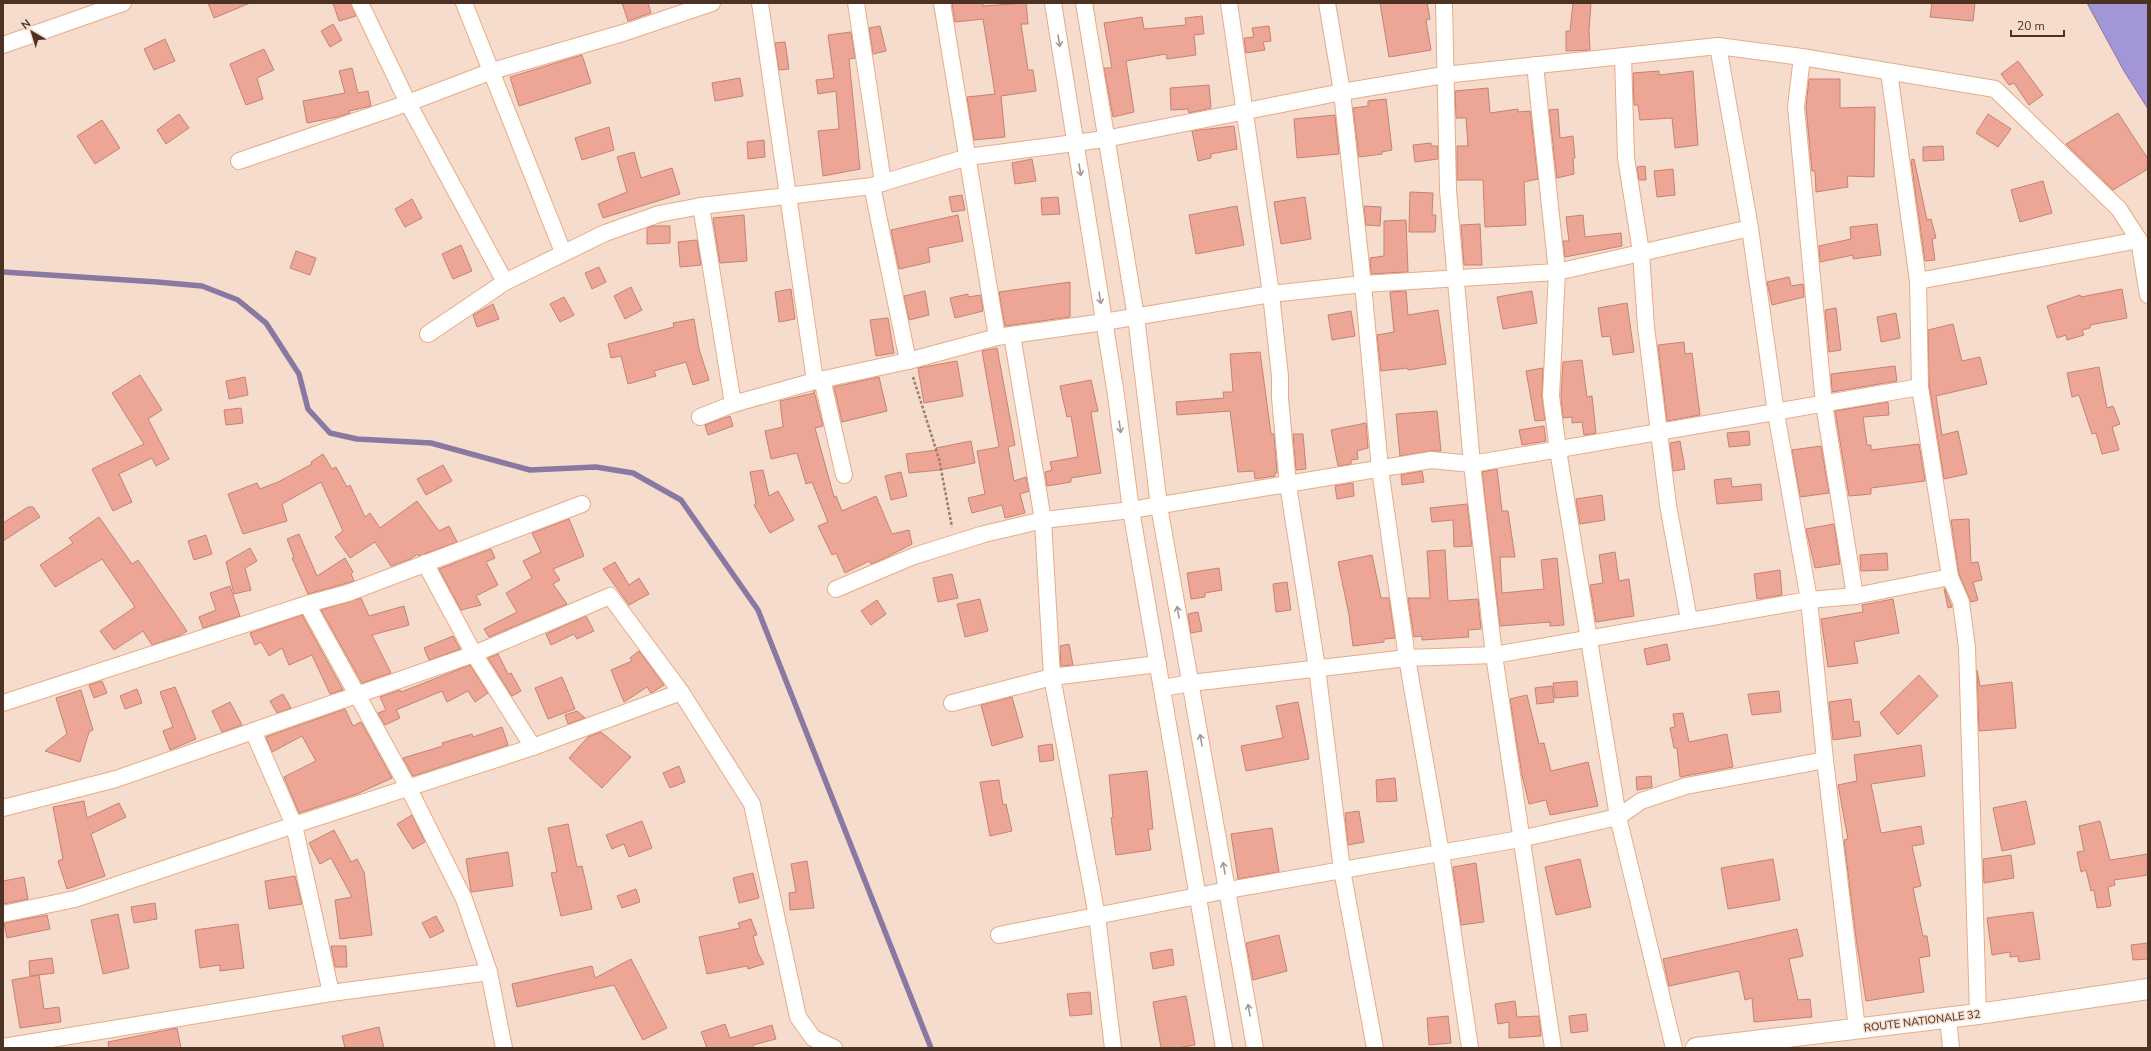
<svg xmlns="http://www.w3.org/2000/svg" width="2151" height="1051" font-family="'Nunito Sans',sans-serif">
<style>
.water{fill:#a396d7;stroke:#8978a1}
.lines{fill:none;stroke-linecap:round;stroke-linejoin:round}
.stream{stroke:#8978a1;stroke-width:5.5}
.building{fill:#eda696;stroke:#c68272}
.minor-casing{stroke:#e8ab85;stroke-width:18}
.tertiary-casing{stroke:#e8ab85;stroke-width:22}
.path{stroke:#9a8071;stroke-width:2.5;stroke-dasharray:3 2;stroke-linecap:butt}
.minor{stroke:#fff;stroke-width:16}
.tertiary{stroke:#fff;stroke-width:20}
.oneway{stroke:#a59890}
.labels{text-anchor:middle;dominant-baseline:central;stroke-width:3;stroke-linejoin:round;paint-order:stroke}
.street-label{font-size:11px;fill:#4b3222;stroke:#f6dccd}
</style>
<rect width="100%" height="100%" fill="#f6dccd"/>
<path class="water" d="M2087 3H2148V109L2124 71Z"/>
<g class="lines">
<path class="stream" d="M3 272 157 282 202 286 238 300 266 323 299 374 308 409 330 433 357 439 431 443 530 470 596 467 633 473 681 500 758 610 931 1048"/>
</g>
<g class="building">
<path d="M208 3H250L214 18Z"/>
<path d="M333 3H351L356 16 339 21Z"/>
<path d="M622 3H648L651 13 628 21Z"/>
<path d="M952 3H983V6L1026 3 1028 24H1021L1028 70H1033L1036 91 1001 96 1005 137 974 140 967 97 995 94 983 19 955 22Z"/>
<path d="M1380 3H1427L1430 19 1426 20 1431 50 1389 57Z"/>
<path d="M1573 3H1591L1589 31 1590 50 1566 51V31H1570Z"/>
<path d="M1932 3H1975L1973 21 1930 17Z"/>
<path d="M1202 16 1204 34 1194 35 1196 55 1167 59 1166 54 1126 61 1134 112 1113 117 1104 68H1112L1104 23 1142 17 1144 29 1186 25 1185 18Z"/>
<path d="M333 24 342 40 330 47 321 31Z"/>
<path d="M880 26 886 51 873 54 869 28Z"/>
<path d="M1269 26 1271 41 1263 42 1265 50 1246 53 1244 38 1254 37 1252 28Z"/>
<path d="M851 32 855 58 849 59 860 169 823 176 818 131 839 129 836 91 818 94 816 80 834 78 828 35Z"/>
<path d="M165 39 175 61 154 70 144 49Z"/>
<path d="M785 42 789 69 779 70 775 43Z"/>
<path d="M264 49 274 70 257 78 263 99 246 105 230 64Z"/>
<path d="M582 55 591 83 519 106 510 77Z"/>
<path d="M2018 61 2043 95 2029 105 2014 83 2009 85 2001 74Z"/>
<path d="M352 68 358 93 368 91 371 106 349 111 350 113 337 117 307 123 303 101 345 93 339 71Z"/>
<path d="M1659 71V75L1693 71 1698 145 1675 148 1672 118 1640 120 1638 105H1634L1633 73Z"/>
<path d="M740 78 743 96 715 101 712 83Z"/>
<path d="M1809 79H1840V108L1875 107 1874 177 1847 176 1848 187 1816 192 1815 171H1812L1806 107Z"/>
<path d="M1209 85 1211 108 1189 113 1188 109 1171 110 1170 88Z"/>
<path d="M1488 88 1490 113 1518 109V112L1530 111 1538 179 1524 182 1526 225 1485 227 1483 180H1457V146H1468L1466 118H1456L1455 91Z"/>
<path d="M1386 99 1392 150 1382 152V154L1359 157 1353 108 1368 106V101Z"/>
<path d="M1558 109 1560 138 1573 136 1575 158H1573L1574 174 1557 178 1549 110Z"/>
<path d="M2118 113 2148 159V169L2113 190 2066 144Z"/>
<path d="M179 114 189 128 166 144 157 130Z"/>
<path d="M1988 114 2011 129 1998 147 1976 133Z"/>
<path d="M1335 115 1339 154 1297 158 1294 119Z"/>
<path d="M102 120 120 148 95 164 77 136Z"/>
<path d="M1234 126 1237 149 1211 154V158L1198 161 1192 131Z"/>
<path d="M609 127 614 150 582 160 575 138Z"/>
<path d="M764 140 765 157 748 159 747 142Z"/>
<path d="M1431 143V146H1438V159L1415 162 1413 145Z"/>
<path d="M1943 146 1944 160 1923 161V147Z"/>
<path d="M634 152 641 178 672 168 680 194 603 218 598 204 627 192 617 157Z"/>
<path d="M1032 159 1036 181 1015 184 1012 163Z"/>
<path d="M1914 159 1927 220 1931 219 1936 238 1932 239 1935 260 1925 261 1911 160Z"/>
<path d="M1645 166 1646 180H1639L1637 167Z"/>
<path d="M1673 169 1675 195 1657 197 1654 171Z"/>
<path d="M2043 181 2052 213 2020 222 2011 190Z"/>
<path d="M1410 192 1433 193 1432 215H1436L1435 232H1409Z"/>
<path d="M962 195 965 210 952 212 949 197Z"/>
<path d="M1058 197 1060 214 1042 215 1041 198Z"/>
<path d="M1305 197 1311 239 1281 244 1274 202Z"/>
<path d="M412 199 422 218 405 227 395 209Z"/>
<path d="M1237 206 1244 245 1196 254 1189 215Z"/>
<path d="M1364 206 1381 207 1380 226 1366 225Z"/>
<path d="M744 215 747 261 720 263 713 218Z"/>
<path d="M958 215 963 241 928 248 930 262 899 269 891 230Z"/>
<path d="M1583 215 1585 237 1621 233 1622 246 1565 257 1563 241H1569L1566 217Z"/>
<path d="M1406 220 1408 272 1371 274 1370 258 1384 256V221Z"/>
<path d="M1480 224 1482 265H1464L1461 225Z"/>
<path d="M1877 224 1881 255 1853 259V255L1820 262 1819 246 1851 239 1850 227Z"/>
<path d="M653 226H670V243L647 244V228Z"/>
<path d="M697 240 701 265 680 267 678 242Z"/>
<path d="M461 245 472 271 453 279 442 254Z"/>
<path d="M296 251 316 258 310 275 290 268Z"/>
<path d="M599 267 606 282 592 289 585 273Z"/>
<path d="M1789 277 1791 286 1803 284 1804 297 1772 305 1767 282Z"/>
<path d="M1070 282V317L1005 326 999 292Z"/>
<path d="M631 287 642 310 625 319 614 296Z"/>
<path d="M791 289 795 319 779 322 775 292Z"/>
<path d="M2122 289 2127 318 2090 325V328L2082 330 2084 335 2067 340 2066 335 2057 338 2047 306 2080 295 2081 297Z"/>
<path d="M925 291 929 315 909 320 904 296Z"/>
<path d="M1406 291 1408 315 1438 310 1446 364 1408 370 1407 368 1381 371 1377 335 1394 332 1390 292Z"/>
<path d="M1532 291 1537 323 1503 329 1497 297Z"/>
<path d="M968 294V297L981 295 983 311 955 318 950 298Z"/>
<path d="M564 297 574 315 560 322 550 304Z"/>
<path d="M1627 303 1634 352 1613 355 1610 336 1602 337 1598 308Z"/>
<path d="M493 304 499 319 477 327 473 315Z"/>
<path d="M1836 308 1841 350 1829 352 1825 310Z"/>
<path d="M1351 311 1355 336 1332 340 1328 315Z"/>
<path d="M1896 313 1900 338 1881 342 1877 317Z"/>
<path d="M888 318 894 353 876 356 870 320Z"/>
<path d="M694 319 699 349 709 380 693 385 686 362 654 371 656 376 628 384 621 356 611 358 608 344 674 327 673 323Z"/>
<path d="M1953 324 1962 361 1980 357 1987 384 1936 396 1942 435 1958 431 1967 474 1944 479 1929 384 1928 330Z"/>
<path d="M1684 342 1685 354 1692 353 1700 415 1667 421 1658 345Z"/>
<path d="M997 348 1015 445 1008 447 1014 481 1026 477 1029 491 1020 494 1025 513 1005 518 1002 505 972 513 968 498 985 494 977 451 999 447 982 351Z"/>
<path d="M1260 352 1271 434H1274L1277 473H1275V476L1255 479 1254 471 1238 472 1230 411 1177 415 1176 402 1224 398 1223 392H1233L1230 354Z"/>
<path d="M1582 360 1587 397 1592 396 1596 433 1584 435 1582 422 1572 423V417L1563 418 1561 396 1563 362Z"/>
<path d="M957 361 963 396 924 403 918 368Z"/>
<path d="M1895 366 1897 381 1832 392 1831 374Z"/>
<path d="M2099 367 2107 408 2113 406 2120 424 2112 427 2119 450 2102 454 2096 433 2092 434 2079 395 2072 397 2067 373Z"/>
<path d="M1543 368 1542 396 1545 420 1535 421 1526 371Z"/>
<path d="M140 375 162 410 148 419 169 459 156 466 152 458 119 474 132 502 113 511 92 469 144 444 112 393Z"/>
<path d="M245 377 248 395 229 399 226 381Z"/>
<path d="M879 377 887 411 842 422 834 387Z"/>
<path d="M1091 380 1098 411 1091 412 1101 473 1071 478V482L1047 486 1045 472 1052 470 1050 462 1078 457 1071 416 1067 417 1060 386Z"/>
<path d="M814 391 823 426 815 428 834 497 836 496 842 511 876 496 892 534 909 530 912 544 885 558 871 564 869 561 845 573 836 553 832 555 818 526 828 522 812 482 806 484 797 453 771 459 765 431 783 427 780 401 814 393Z"/>
<path d="M1888 402 1889 415 1863 417 1867 445H1871V450L1919 444 1925 481 1871 488V494L1849 496 1835 411Z"/>
<path d="M241 408 243 423 226 425 224 410Z"/>
<path d="M1437 411 1441 451H1430L1400 456 1396 414Z"/>
<path d="M730 416 733 426 708 435 705 425Z"/>
<path d="M1366 423 1368 448 1357 451 1358 459 1351 460V464L1338 466 1331 430Z"/>
<path d="M1544 426 1546 441 1522 445 1519 430Z"/>
<path d="M1749 431 1750 445 1729 447 1727 433Z"/>
<path d="M1293 434H1303L1306 469 1296 470Z"/>
<path d="M971 441 975 463 940 470 909 473 906 454 937 450 936 448Z"/>
<path d="M1680 441 1685 469 1673 471 1670 443Z"/>
<path d="M1821 446 1829 493 1800 497 1792 450Z"/>
<path d="M323 454 332 469 336 467 347 487 350 485 365 517 370 513 380 528 417 501 439 531 449 526 457 542 419 556 418 554 410 559 391 566 375 542 350 558 335 537 343 531 321 482 282 504 287 521 243 534 228 494 257 483 260 489 278 482 312 464 311 462Z"/>
<path d="M443 465 452 481 426 495 417 479Z"/>
<path d="M1497 469 1502 511H1508L1515 557H1500L1502 593 1544 589 1541 560 1557 558 1564 625 1550 626V622L1500 626 1482 472Z"/>
<path d="M763 470 769 496 778 491 794 520 770 533 754 505 756 503 750 472Z"/>
<path d="M1422 471 1424 482 1402 485 1401 475Z"/>
<path d="M901 472 907 496 891 500 885 476Z"/>
<path d="M1731 478 1732 487 1761 484 1762 500 1717 504 1714 480Z"/>
<path d="M1353 483 1354 496 1337 499 1335 486Z"/>
<path d="M1602 495 1605 520 1580 524 1576 499Z"/>
<path d="M1467 504 1472 546 1454 547 1453 520 1432 522 1430 508Z"/>
<path d="M28 507H33L40 517 3 541V523Z"/>
<path d="M99 517 132 564 138 560 187 631 179 636 152 645 143 631 114 650 100 631 135 607 102 559 55 587 40 565 73 543 69 538Z"/>
<path d="M569 519 584 556 553 569 560 580 553 584 567 604 489 637 484 629 517 612 506 593 532 578 523 561 541 552 532 533Z"/>
<path d="M1969 519 1971 563 1978 562 1982 580 1973 582 1978 600 1971 602 1959 574 1951 520Z"/>
<path d="M1834 524 1840 564 1815 568 1806 529Z"/>
<path d="M299 534 317 576 345 558 353 572 351 574 354 581 308 594 292 558 294 557 287 539Z"/>
<path d="M206 535 212 554 194 560 188 541Z"/>
<path d="M250 548 257 561 245 568 251 590 234 594 226 562Z"/>
<path d="M491 549 495 558 486 562 498 585 476 596 481 605 461 610 439 569Z"/>
<path d="M1445 550 1448 601 1478 599 1481 629 1468 630 1469 637 1422 640V636L1414 637 1408 598H1430L1427 551Z"/>
<path d="M1615 552 1619 581 1629 579 1634 616 1596 622 1590 585 1603 583 1599 555Z"/>
<path d="M1887 553 1888 570 1861 571 1860 555Z"/>
<path d="M1372 555 1381 598H1389L1395 638 1384 639V642L1353 646 1349 615 1338 562Z"/>
<path d="M615 562 629 585 639 578 649 594 629 605 603 569Z"/>
<path d="M1219 568 1222 590 1205 593V597L1191 599 1187 573Z"/>
<path d="M1780 570 1782 595 1757 599 1754 574Z"/>
<path d="M952 574 958 598 938 602 933 578Z"/>
<path d="M1287 582 1291 610 1276 612 1273 584Z"/>
<path d="M230 586 240 616 203 628 199 617 216 610 210 593Z"/>
<path d="M1944 589H1945L1952 607 1948 608Z"/>
<path d="M361 598 369 616 404 606 409 625 372 635 391 673 362 683 321 610Z"/>
<path d="M980 599 988 631 965 637 957 604Z"/>
<path d="M1893 599 1899 633 1854 642 1858 663 1828 667 1821 619 1863 612 1862 605Z"/>
<path d="M877 600 886 614 871 625 861 611Z"/>
<path d="M1198 612 1202 631 1191 633 1188 614Z"/>
<path d="M302 615 343 690 330 694 312 655 289 665 282 648 269 656 261 642 255 645 250 633Z"/>
<path d="M586 616 594 631 577 639 574 634 551 645 546 634Z"/>
<path d="M453 636 460 649 429 660 424 648Z"/>
<path d="M1069 644 1073 665 1061 666 1060 646Z"/>
<path d="M1667 644 1670 660 1647 665 1644 649Z"/>
<path d="M639 651 664 685 651 693 647 687 624 702 611 670 632 661 630 658Z"/>
<path d="M498 654 508 674 511 673 521 691 512 696 488 658Z"/>
<path d="M470 665 488 693 475 702 468 691 447 702 442 691 396 710 400 718 385 725 378 713 386 710 380 697 400 690 401 692Z"/>
<path d="M1977 670 1980 686 2012 682 2016 728 1979 731Z"/>
<path d="M1919 675 1938 696 1898 735 1880 713Z"/>
<path d="M562 677 575 709 548 719 535 688Z"/>
<path d="M102 681 107 693 94 698 89 685Z"/>
<path d="M1577 681 1578 696 1555 698 1553 683Z"/>
<path d="M1552 686 1554 702 1537 704 1535 688Z"/>
<path d="M175 687 196 739 170 750 163 731 173 727 160 692Z"/>
<path d="M137 689 142 703 125 709 120 696Z"/>
<path d="M81 690 93 730 89 732 80 762 45 751 67 734 56 698Z"/>
<path d="M1779 691 1781 712 1752 715 1748 694Z"/>
<path d="M283 694 291 708 277 713 270 701Z"/>
<path d="M1527 695 1539 744 1544 743 1551 771 1588 762 1598 806 1550 815 1546 800 1529 804 1522 775 1510 699Z"/>
<path d="M1012 697 1023 737 992 746 981 705Z"/>
<path d="M1851 699 1854 722 1859 721 1861 736 1833 740 1829 702Z"/>
<path d="M230 702 242 725 222 732 212 711Z"/>
<path d="M1298 702 1309 759 1246 771 1241 746 1283 738 1276 706Z"/>
<path d="M345 709 353 726 361 722 392 778 357 794 299 813 284 777 316 761 302 736 272 752 266 737Z"/>
<path d="M577 711 585 718 568 724 565 715Z"/>
<path d="M1683 713 1689 742 1727 734 1733 767 1680 777 1677 748H1674L1670 728 1675 727 1673 714Z"/>
<path d="M502 727 508 745 413 776 403 758 443 746 442 743 472 734 473 737Z"/>
<path d="M601 732 631 757 602 788 569 758 588 737Z"/>
<path d="M1052 744 1054 760 1040 762 1038 746Z"/>
<path d="M1921 745 1925 776 1871 784 1881 833 1921 826 1924 844 1912 846 1921 886 1913 888 1923 936H1927L1930 956 1919 958 1924 992 1866 1001 1857 945 1844 840 1848 839 1838 785 1857 781 1854 755Z"/>
<path d="M679 766 685 782 670 788 663 773Z"/>
<path d="M1147 771 1153 829H1148L1151 850 1116 855 1111 818 1113 817 1109 775Z"/>
<path d="M1651 776 1652 787 1637 790 1636 777Z"/>
<path d="M1395 778 1397 801 1377 802 1376 780Z"/>
<path d="M999 780 1003 805 1006 804 1012 831 990 836 980 782Z"/>
<path d="M84 801 87 818 119 803 126 817 91 834 105 876 67 889 58 861 63 859 53 807Z"/>
<path d="M2026 801 2035 844 2002 851 1993 808Z"/>
<path d="M1359 811 1364 842 1348 845 1345 813Z"/>
<path d="M412 815 425 842 413 849 397 824Z"/>
<path d="M642 821 652 848 629 857 624 844 612 849 606 835Z"/>
<path d="M2100 821 2110 860 2148 854V875L2114 880 2115 885 2108 887 2111 906 2097 908 2094 890 2091 891 2086 870 2081 872 2077 852 2084 851 2079 826Z"/>
<path d="M568 824 577 867 582 866 592 909 561 916 551 873 557 872 548 828Z"/>
<path d="M1272 828 1279 872 1238 879 1231 834Z"/>
<path d="M334 830 351 862 357 859 364 872 372 935 340 939 335 900 352 897 331 858 320 864 309 843Z"/>
<path d="M508 852 513 886 471 892 466 859Z"/>
<path d="M2011 855 2014 878 1984 883 1983 859Z"/>
<path d="M1580 859 1591 907 1556 915 1545 867Z"/>
<path d="M1773 859 1780 900 1728 909 1721 868Z"/>
<path d="M807 861 814 908 790 910 789 893 796 892 791 864Z"/>
<path d="M1476 863 1484 922 1461 925 1453 867Z"/>
<path d="M753 873 759 898 739 903 733 878Z"/>
<path d="M295 876 302 904 269 909 265 881Z"/>
<path d="M24 877 28 899 3 904V881Z"/>
<path d="M636 889 640 902 622 908 617 896Z"/>
<path d="M155 903 157 919 134 923 131 907Z"/>
<path d="M2033 912 2040 959 2019 962 2018 956 2010 957V952L1992 955 1987 918Z"/>
<path d="M118 914 129 968 103 974 91 920Z"/>
<path d="M47 915 50 929 7 938 4 923Z"/>
<path d="M436 916 444 931 430 938 422 923Z"/>
<path d="M751 919 757 935 753 936 758 953 764 964 748 969 747 966 707 974 699 937 740 928 738 923Z"/>
<path d="M238 924 244 968 220 971V965L200 968 195 930Z"/>
<path d="M1797 929 1803 956 1789 959 1798 1000 1810 999 1812 1017 1754 1022 1752 998 1745 1000 1739 971 1669 986 1663 959Z"/>
<path d="M1279 935 1287 971 1253 980 1246 943Z"/>
<path d="M2148 943V959L2133 960 2131 945Z"/>
<path d="M331 946H346L347 967H335Z"/>
<path d="M1172 949 1174 965 1153 969 1150 953Z"/>
<path d="M52 958 54 973 30 976 29 961Z"/>
<path d="M631 959 667 1028 643 1040 614 985 517 1007 512 984 592 966 595 978Z"/>
<path d="M39 975 44 1009 59 1007 61 1022 20 1028 12 980Z"/>
<path d="M1090 992 1092 1014 1070 1016 1067 994Z"/>
<path d="M1186 996 1195 1045 1177 1048H1161L1153 1002Z"/>
<path d="M1515 1001 1517 1017 1539 1016 1541 1036 1509 1038V1022L1498 1024 1495 1004Z"/>
<path d="M1586 1014 1588 1031 1571 1033 1569 1016Z"/>
<path d="M1448 1016 1451 1043 1429 1045 1427 1018Z"/>
<path d="M725 1024 730 1038 772 1025 776 1039 753 1045 754 1048H707L701 1032Z"/>
<path d="M379 1027 384 1048H345L342 1036Z"/>
<path d="M177 1028 181 1048H109L108 1042Z"/>
</g>
<g class="lines">
<g class="minor-casing">
<g id="minor">
<path d="M360 3 408 103 505 282"/>
<path d="M464 3 563 252"/>
<path d="M760 3 815 381"/>
<path d="M856 3 883 183"/>
<path d="M942 3 997 337"/>
<path d="M1053 3 1116 395 1131 510 1224 1048"/>
<path d="M1084 3 1136 317 1159 506 1255 1048"/>
<path d="M1229 3 1271 294 1280 376V398L1288 485 1317 668 1342 870 1375 1048"/>
<path d="M1327 3 1342 92 1363 284 1380 469 1407 658 1441 853 1470 1048"/>
<path d="M1444 3 1448 190 1472 464 1494 655 1553 1048"/>
<path d="M3 45 123 3"/>
<path d="M1718 46 1750 228 1776 413 1809 600 1825 760 1857 1029"/>
<path d="M1623 57 1626 158 1641 252 1646 327 1668 505 1689 620"/>
<path d="M1802 57 1796 107 1824 404 1855 596"/>
<path d="M1535 65 1557 272 1551 396 1558 450 1618 817 1674 1048"/>
<path d="M239 161 408 103 492 71 623 33 712 3"/>
<path d="M872 186 908 361"/>
<path d="M701 206 733 404"/>
<path d="M1918 281 2139 240"/>
<path d="M428 334 505 282 605 233 659 214 701 206 872 186 968 157 1105 139 1342 92 1444 75 1718 46 1802 57 1995 89 2119 209 2139 240 2148 295"/>
<path d="M1012 335 1043 520 1052 677 1097 916 1113 1048"/>
<path d="M822 379 844 475"/>
<path d="M700 417 733 404 815 381 908 361 997 337 1104 322 1271 294 1363 284 1557 272 1750 228"/>
<path d="M425 563 474 654 533 747"/>
<path d="M1950 577 1961 602 1967 648 1978 1014"/>
<path d="M836 589 914 556 984 534 1043 520 1131 510 1431 460 1472 464 1920 387"/>
<path d="M307 604 408 787 464 899 489 972 504 1048"/>
<path d="M1163 688 1191 683 1407 658 1494 655 1809 600 1855 596 1950 577 1920 387 1918 281 1889 72"/>
<path d="M3 703 307 604 348 593 582 504"/>
<path d="M952 703 1052 677 1158 664"/>
<path d="M253 731 294 825 331 993"/>
<path d="M3 808 116 779 474 654 610 596 681 692 752 804 798 1017 813 1038 834 1048"/>
<path d="M3 914 75 899 294 825 533 747 681 692"/>
<path d="M999 935 1228 890 1520 839 1618 817 1641 801 1686 786 1825 760"/>
<path d="M1948 1018 1951 1048"/>
<path d="M3 1047 331 993 489 972"/>
</g>
</g>
<g class="tertiary-casing">
<path id="tertiary" d="M1696 1048 1978 1014 2148 989"/>
</g>
<path class="path" d="M913 377 939 459 952 527"/>
<use href="#minor" class="minor"/>
<use href="#tertiary" class="tertiary"/>
</g>
<defs><path id="oneway-shaft" d="M-6 0H5M1.5-3L5.5 0L1.5 3" fill="none" stroke-width="1.6" stroke-linecap="round" stroke-linejoin="round"/></defs>
<g class="oneway">
<use href="#oneway-shaft" transform="translate(1059 41) rotate(80)"/>
<use href="#oneway-shaft" transform="translate(1080 170) rotate(81)"/>
<use href="#oneway-shaft" transform="translate(1100 298) rotate(81)"/>
<use href="#oneway-shaft" transform="translate(1120 427) rotate(82)"/>
<use href="#oneway-shaft" transform="translate(1178 612) rotate(-100)"/>
<use href="#oneway-shaft" transform="translate(1201 740) rotate(-100)"/>
<use href="#oneway-shaft" transform="translate(1224 868) rotate(-100)"/>
<use href="#oneway-shaft" transform="translate(1249 1010) rotate(-100)"/>
</g>
<g class="labels">
<g class="street-label">
<text transform="translate(1922 1021) rotate(-7)">ROUTE NATIONALE 32</text>
</g>
</g>
<rect width="2151" height="1051" fill="none" stroke="#4b3222" stroke-width="8"/>
<g transform="translate(32 32) rotate(322)" stroke="#f6dccd" stroke-width="3" paint-order="stroke">
<path d="M0-3L7 15L0 10L-7 15Z" fill="#4b3222"/>
<text y="-6" font-size="11" font-weight="bold" text-anchor="middle" fill="#4b3222">N</text>
</g>
<path d="M2011 30v6h53v-6" fill="none" stroke="#4b3222" stroke-width="2"/>
<text x="2017" y="30" font-size="12" fill="#4b3222" stroke="#f6dccd" stroke-width="3" paint-order="stroke">20 m</text>
</svg>
